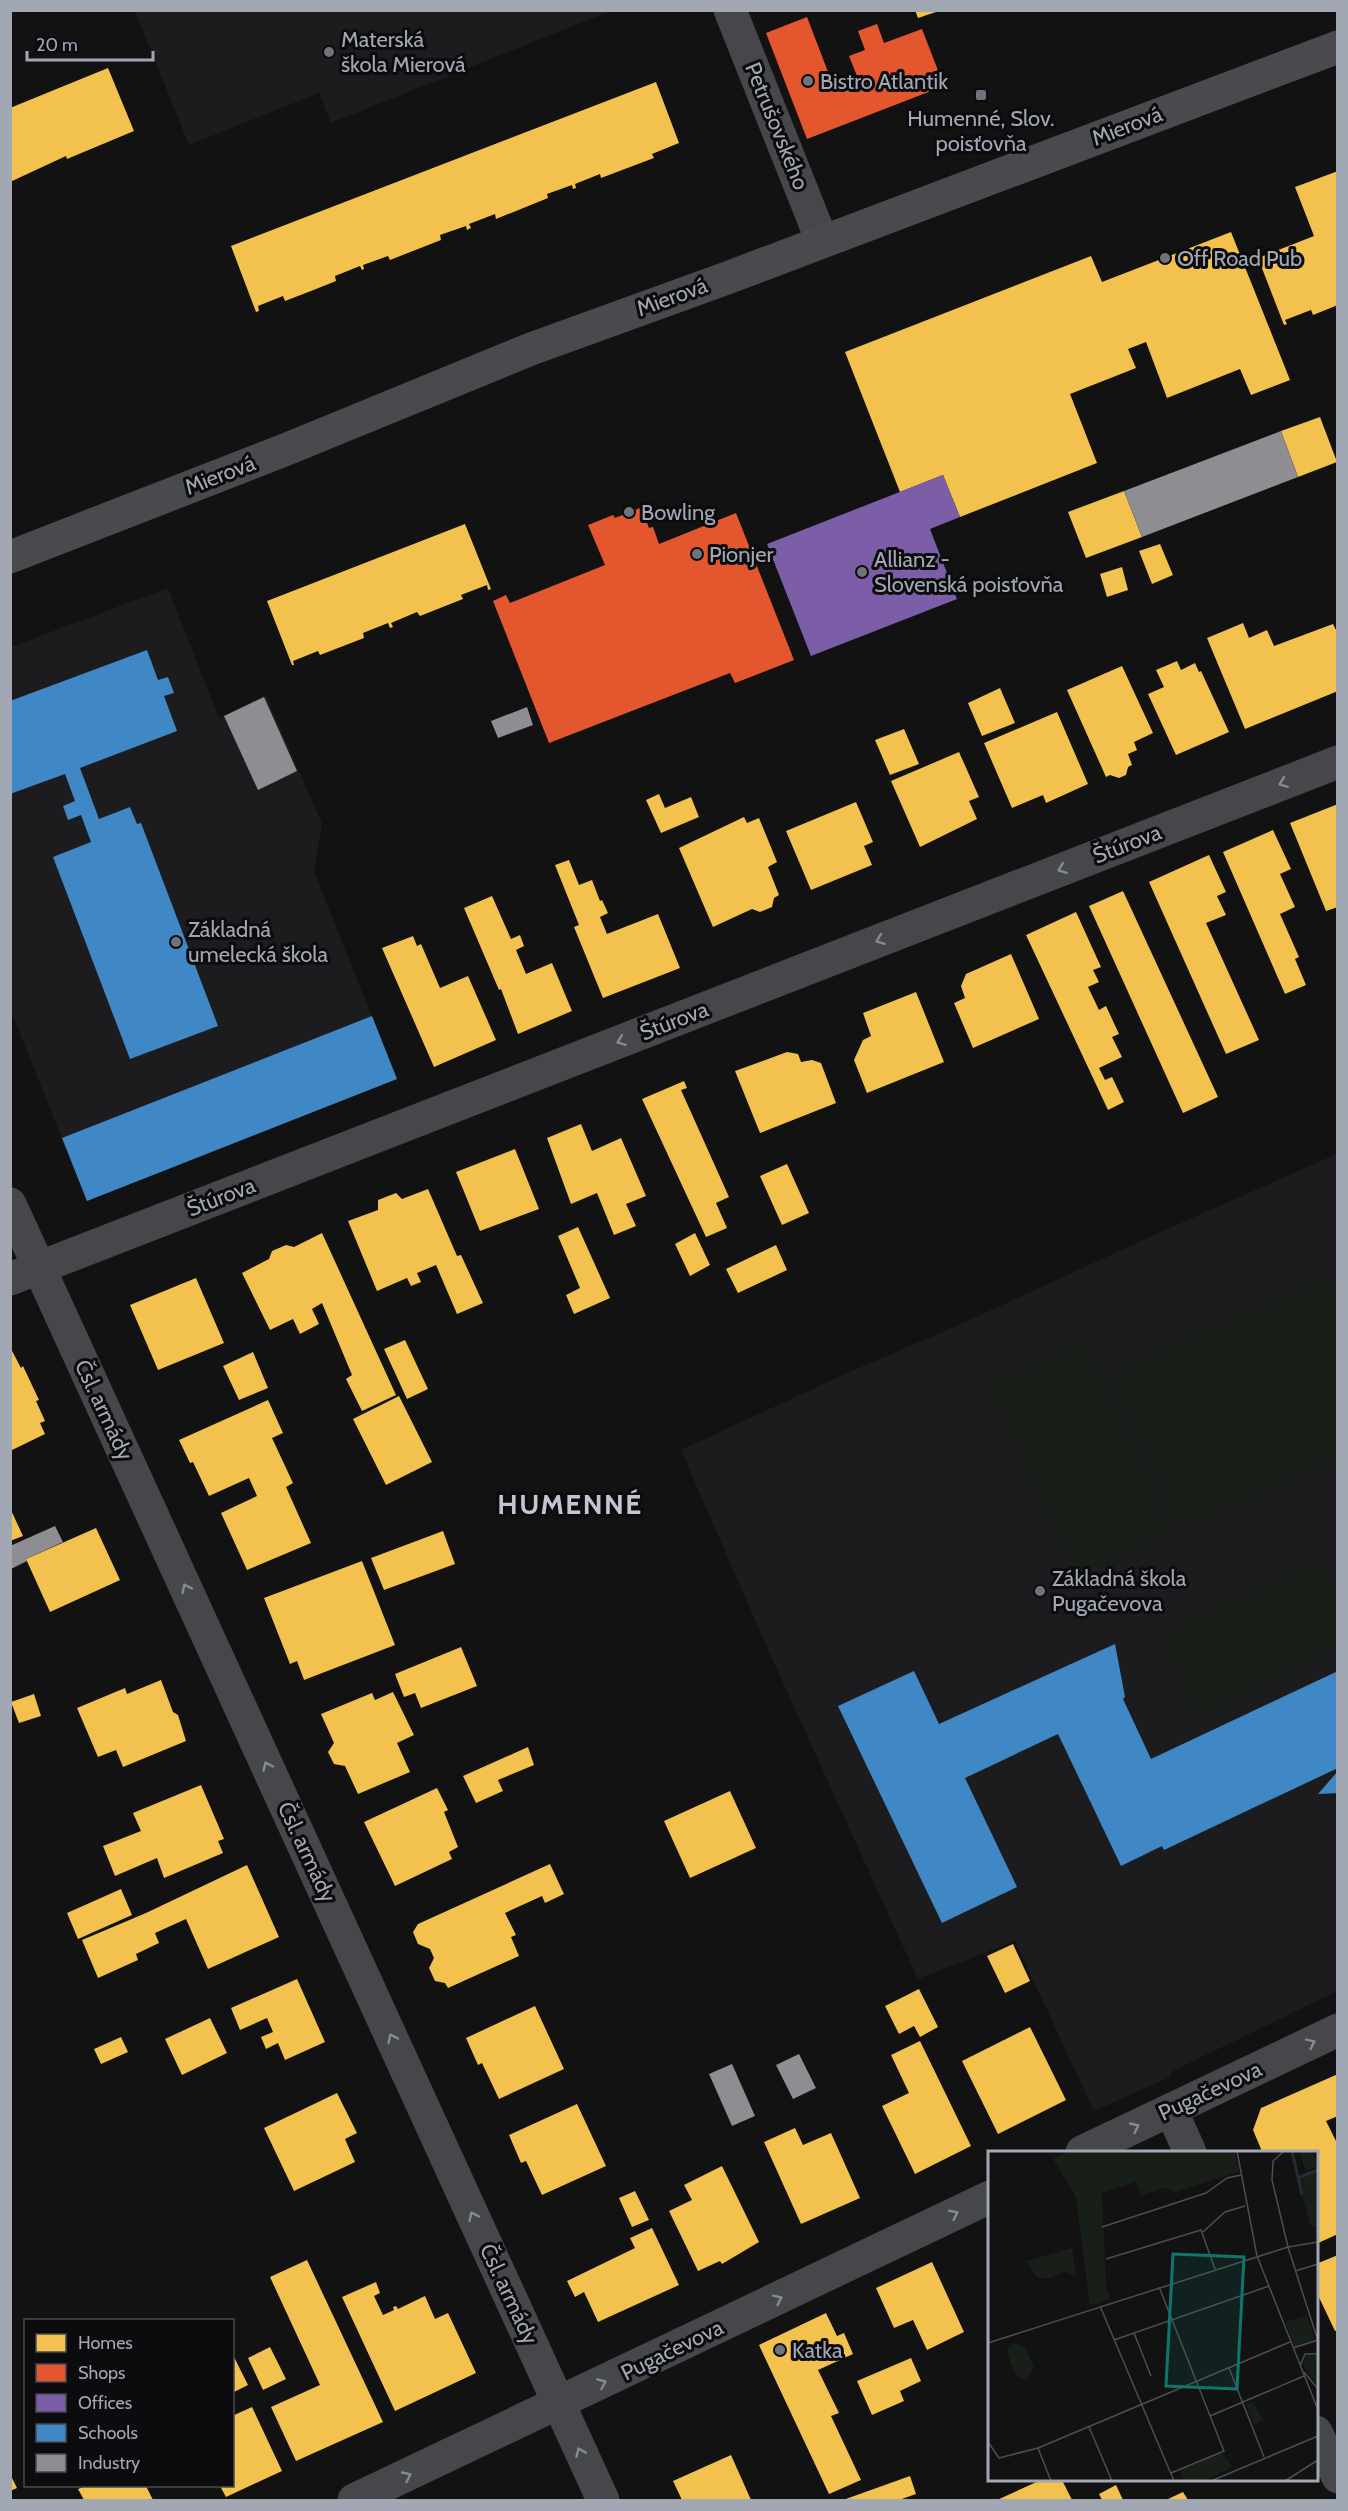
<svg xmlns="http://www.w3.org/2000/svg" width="1348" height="2511" font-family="Cabin,sans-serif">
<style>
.built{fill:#1c1c1e}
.green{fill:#181f19}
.homes{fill:#f2c14e}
.shops{fill:#e4572e}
.offices{fill:#7b5ea7}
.schools{fill:#3f88c5}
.industry{fill:#8d8d92}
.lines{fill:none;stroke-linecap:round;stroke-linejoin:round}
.minor{stroke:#46474b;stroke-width:33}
.primary{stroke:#484a4d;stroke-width:33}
.oneway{stroke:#868a94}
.poi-dot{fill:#70737b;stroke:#0c0c0e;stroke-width:2}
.labels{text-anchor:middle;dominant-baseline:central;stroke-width:6;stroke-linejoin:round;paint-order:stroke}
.poi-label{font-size:22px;fill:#a2a7b4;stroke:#0c0c0e;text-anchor:start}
.street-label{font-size:22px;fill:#a2a7b4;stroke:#0c0c0e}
.district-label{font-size:28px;font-weight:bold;letter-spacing:1.5px;fill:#c3c6d0;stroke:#0c0c0e}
.inset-river{fill:none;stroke:#252c34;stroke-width:3}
.inset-road{fill:none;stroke:#4c4e53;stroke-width:1.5}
.view{fill:#0f766e;fill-opacity:0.15;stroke:#0f766e;stroke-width:3}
.inset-edge{fill:none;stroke:#a2a7b4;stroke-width:3}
</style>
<rect width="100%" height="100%" fill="#121212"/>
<g class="built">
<path d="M137 10H610V11L331 123 319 93 189 145 135 11Z"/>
<path d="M168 588 219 718 266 695 322 824 314 872 397 1079 87 1201 11 1011V647Z"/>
<path d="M1337 1154V1991L1171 2072 1172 2076 1094 2111 1015 1941 918 1979 765 1643 681 1450 847 1373 961 1324 1165 1230Z"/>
</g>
<g class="green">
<path d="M1326 1276 1337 1302V1459L1180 1530 1109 1375Z"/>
<path d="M1086 1341 1172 1534 1076 1577 989 1384Z"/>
<path d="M1318 1559 1337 1600V1650L1199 1715 1160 1634Z"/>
</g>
<g class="homes">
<path d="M915 10H938L939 11 918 18Z"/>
<path d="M108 68 134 131 67 159 66 156 10 182V108Z"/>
<path d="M656 82 679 143 652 154 654 158 601 178 600 174 575 184 576 188 573 189 572 185 547 194 548 198 496 219 495 214 469 224 471 228 467 230 466 226 440 235 441 240 390 260 388 256 363 265 364 269 362 270 360 266 335 276 336 281 311 291 285 301 283 296 258 306 259 311 256 312 231 246Z"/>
<path d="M1338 171V305L1313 315 1311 310 1285 320 1287 324 1284 325 1258 258 1314 236 1295 187Z"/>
<path d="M1231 232 1290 380 1251 395 1240 369 1167 398 1146 342 1128 349 1136 368 1070 394 1097 463 960 517 943 475 900 492 845 352 1091 256 1102 282Z"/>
<path d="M1320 417 1337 462 1298 477 1281 431Z"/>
<path d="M1124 491 1142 537 1086 558 1068 512Z"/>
<path d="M465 524 491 589 488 590 487 585 461 595 463 599 420 616 417 612 391 623 393 627 390 628 388 623 363 633 364 638 320 655 318 651 293 661 294 665H292L267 601Z"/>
<path d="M1160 544 1173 575 1152 584 1139 551Z"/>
<path d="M1122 567 1128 590 1107 597 1100 574Z"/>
<path d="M1243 623 1249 638 1267 630 1274 646 1333 624 1338 634V691L1245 729 1207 638Z"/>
<path d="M1177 661 1181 670 1195 663 1199 672 1201 671 1229 732 1176 755 1148 694 1164 687 1156 670Z"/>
<path d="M1122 666 1153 733 1134 742 1137 750 1128 754 1132 765 1128 767 1126 775 1119 778 1110 775 1106 777 1067 690Z"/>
<path d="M1000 688 1015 723 982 736 968 703Z"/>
<path d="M1057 712 1088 784 1046 803 1043 795 1012 808 984 743Z"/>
<path d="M904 729 919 764 890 775 875 740Z"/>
<path d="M959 752 979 797 969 801 977 819 920 847 891 781Z"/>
<path d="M659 794 665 808 691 797 699 817 661 833 646 800Z"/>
<path d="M856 802 873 842 864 846 872 865 811 890 786 831Z"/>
<path d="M1338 804V907L1326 911 1290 823Z"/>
<path d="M744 817 747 823 759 818 777 862 768 867 779 895 774 898 772 907 760 912 752 909 713 927 679 848Z"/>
<path d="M1273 830 1291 869 1280 874 1295 907 1280 914 1299 957 1295 959 1306 985 1285 994 1223 852Z"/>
<path d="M1209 855 1226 892 1217 896 1226 915 1206 923 1259 1040 1226 1054 1149 882Z"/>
<path d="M569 860 579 885 592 880 600 901 602 900 608 913 600 917 607 934 658 914 680 968 603 998 574 927 579 925 555 865Z"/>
<path d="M1123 891 1218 1097 1183 1113 1089 906Z"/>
<path d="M492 896 511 939 520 935 524 946 516 950 526 974 552 963 572 1011 518 1034 501 989 499 990 464 908Z"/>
<path d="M1076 912 1101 967 1093 970 1099 982 1088 987 1099 1010 1106 1006 1119 1034 1112 1037 1122 1057 1099 1068 1105 1080 1112 1077 1124 1102 1108 1110 1026 935Z"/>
<path d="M413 936 417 946 421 944 440 988 468 976 496 1040 434 1067 382 948Z"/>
<path d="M1011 954 1039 1019 973 1048 954 1003 965 998 961 986 966 974Z"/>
<path d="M916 992 944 1062 867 1093 854 1060 863 1040 871 1036 863 1013Z"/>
<path d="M787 1052 798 1054 801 1062 812 1060 821 1063 836 1103 760 1133 735 1071Z"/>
<path d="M684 1081 687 1088 681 1090 729 1197 716 1203 727 1228 706 1237 642 1099Z"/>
<path d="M581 1124 592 1151 621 1138 646 1196 626 1204 636 1226 614 1235 597 1193 571 1204 547 1138Z"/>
<path d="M515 1149 539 1209 480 1231 456 1172Z"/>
<path d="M787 1164 809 1213 782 1225 760 1176Z"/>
<path d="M428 1189 457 1256 461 1255 483 1303 457 1314 436 1265 417 1273 421 1282 411 1286 407 1278 377 1291 348 1221 378 1210V1200L396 1193 402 1199Z"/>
<path d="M578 1227 610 1298 574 1314 566 1295 580 1288 558 1236Z"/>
<path d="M322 1233 396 1395 362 1411 346 1379 352 1375 322 1303 312 1309 319 1324 300 1334 293 1319 270 1330 242 1273 269 1259 272 1251 286 1245 294 1247Z"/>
<path d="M695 1233 710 1265 690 1276 675 1244Z"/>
<path d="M776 1245 787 1270 738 1293 726 1269Z"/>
<path d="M196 1278 224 1343 158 1370 130 1305Z"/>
<path d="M405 1340 428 1389 407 1399 384 1349Z"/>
<path d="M10 1347 21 1368 23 1366 39 1400 36 1401 45 1421 40 1423 45 1434 10 1451Z"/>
<path d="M253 1352 268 1388 239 1400 223 1366Z"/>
<path d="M399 1396 432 1462 386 1485 353 1419Z"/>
<path d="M268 1400 283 1433 272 1438 293 1483 286 1487 311 1543 247 1570 221 1513 257 1496 249 1478 209 1496 193 1462 190 1463 179 1440Z"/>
<path d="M10 1508 23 1536 10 1541Z"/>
<path d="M96 1528 120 1580 50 1612 26 1559Z"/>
<path d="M443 1531 455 1564 384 1590 371 1558Z"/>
<path d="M362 1561 395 1645 304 1680 297 1661 290 1664 264 1598Z"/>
<path d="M461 1647 477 1686 421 1708 415 1693 404 1697 395 1674Z"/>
<path d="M161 1680 173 1712 178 1715 186 1741 123 1767 116 1750 98 1757 77 1708 125 1688 127 1694Z"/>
<path d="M393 1692 414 1735 397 1743 410 1772 358 1794 345 1766 334 1764 328 1752 334 1743 321 1714 372 1693 375 1700Z"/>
<path d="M34 1694 41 1716 19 1723 11 1702Z"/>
<path d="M528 1747 534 1765 498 1780 503 1791 476 1803 463 1776Z"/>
<path d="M201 1785 224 1839 218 1841 223 1853 164 1878 157 1858 115 1876 103 1846 141 1831 133 1813Z"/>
<path d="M437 1788 448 1810 444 1812 458 1847 449 1852 452 1859 395 1886 364 1822Z"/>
<path d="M730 1791 756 1848 690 1878 664 1821Z"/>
<path d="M550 1864 564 1894 545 1903 542 1896 505 1913 516 1935 511 1937 519 1956 448 1988 445 1983 435 1981 429 1968 434 1958 430 1949 418 1944 413 1932 418 1924Z"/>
<path d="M247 1865 279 1937 208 1969 186 1919 155 1933 159 1943 136 1954 138 1960 98 1978 82 1940 146 1913Z"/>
<path d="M121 1889 132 1915 78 1939 67 1913Z"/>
<path d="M1013 1944 1030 1981 1005 1993 987 1956Z"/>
<path d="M297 1979 325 2042 285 2060 278 2043 266 2049 261 2037 273 2032 267 2018 240 2030 231 2008Z"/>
<path d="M919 1989 938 2027 920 2037 914 2026 899 2034 885 2006Z"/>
<path d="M535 2006 564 2069 499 2099 482 2063 478 2065 466 2038Z"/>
<path d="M210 2018 227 2053 182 2075 165 2039Z"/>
<path d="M1030 2027 1066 2100 998 2134 962 2061Z"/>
<path d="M121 2037 128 2052 101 2064 94 2049Z"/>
<path d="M920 2041 971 2146 915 2174 882 2106 909 2093 891 2055Z"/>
<path d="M1338 2074V2116L1326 2121 1338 2145V2234L1316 2244V2152H1260L1261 2149 1253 2130 1261 2108Z"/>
<path d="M337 2093 357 2133 345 2139 355 2162 294 2191 264 2128Z"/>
<path d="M577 2104 606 2166 542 2195 526 2161 521 2163 509 2135Z"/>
<path d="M795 2128 803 2145 831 2133 860 2198 801 2224 764 2142Z"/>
<path d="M722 2166 759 2242 722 2264 720 2261 698 2271 669 2211 692 2200 684 2185Z"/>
<path d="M635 2191 649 2220 632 2227 619 2198Z"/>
<path d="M652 2228 679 2285 598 2322 584 2292 575 2297 567 2281 635 2248 630 2238Z"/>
<path d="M1338 2255V2330L1335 2331 1316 2291V2264Z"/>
<path d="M307 2260 383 2422 296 2461 271 2407 320 2385 270 2277Z"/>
<path d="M932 2262 964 2332 927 2350 913 2320 894 2328 876 2288Z"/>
<path d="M376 2282 380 2293 374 2296 383 2315 394 2310 393 2307 396 2306 398 2309 425 2296 435 2319 448 2313 476 2373 395 2411 342 2297Z"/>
<path d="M826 2313 837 2336 844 2333 853 2354 818 2370 839 2413 831 2416 861 2480 829 2494 759 2345Z"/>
<path d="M270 2347 286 2379 263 2390 248 2358Z"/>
<path d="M232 2353 248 2385 232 2393Z"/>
<path d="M911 2358 921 2381 900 2391 904 2401 872 2415 857 2381Z"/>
<path d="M252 2407 282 2471 226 2497 220 2486H232V2416Z"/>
<path d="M731 2455 751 2500H682L673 2481Z"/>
<path d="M10 2474 17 2488 10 2491Z"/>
<path d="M910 2476 916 2494 899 2500H843Z"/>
<path d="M1041 2480H1062L1072 2500H997Z"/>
<path d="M1116 2485 1123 2500H1102L1099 2494Z"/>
<path d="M86 2486H146L153 2500H84L78 2489Z"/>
<path d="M1183 2492 1188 2500H1166Z"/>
</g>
<g class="shops">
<path d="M807 17 833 85 857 76 849 56 865 50 858 31 877 24 884 43 922 29 944 86 807 139 766 33Z"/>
<path d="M645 506 647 511 643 512 649 528 653 527 659 544 736 513 794 660 735 683 730 673 549 743 493 601 506 595 510 603 605 565 588 525 613 515 615 518Z"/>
</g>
<path class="offices" d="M943 475 960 517 930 529 957 599 811 656 767 544Z"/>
<g class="schools">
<path d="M147 650 158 680 168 677 174 693 164 696 177 731 80 768 99 819 130 807 137 824 141 823 218 1026 130 1059 53 857 91 842 81 815 68 820 63 806 75 801 65 774 10 794V701Z"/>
<path d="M372 1016 397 1079 87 1201 62 1138Z"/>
<path d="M1115 1644 1125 1697 1123 1699 1151 1759 1338 1671V1768L1164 1850 1162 1846 1121 1866 1058 1734 965 1778 1017 1887 942 1923 838 1706 914 1671 939 1724Z"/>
<path d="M1338 1771V1793L1318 1794Z"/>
</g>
<g class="industry">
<path d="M1281 431 1298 477 1142 537 1124 491Z"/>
<path d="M264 697 297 771 258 790 224 716Z"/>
<path d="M527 707 533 725 498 738 491 721Z"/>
<path d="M55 1526 63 1542 26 1559 27 1561 11 1569 10 1546Z"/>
<path d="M799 2054 816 2088 793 2099 776 2065Z"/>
<path d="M732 2064 755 2116 732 2126 709 2074Z"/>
</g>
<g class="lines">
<g class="minor">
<path d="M730 10 822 241"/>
<path d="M10 1204 603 2500"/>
<path d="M10 1279 1338 762"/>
<path d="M1171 2110 1190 2152"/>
<path d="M1082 2152 1338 2030"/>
<path d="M1316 2432 1338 2477"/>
<path d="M354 2500 990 2197"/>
</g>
<path class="primary" d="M10 557 287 449 531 349 727 278 1338 47"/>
</g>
<defs><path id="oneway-chevron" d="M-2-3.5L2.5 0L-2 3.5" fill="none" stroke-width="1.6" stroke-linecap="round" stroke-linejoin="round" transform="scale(1.5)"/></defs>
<g class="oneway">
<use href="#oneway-chevron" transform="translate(1283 783) rotate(159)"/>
<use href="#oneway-chevron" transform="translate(1062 869) rotate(159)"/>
<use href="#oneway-chevron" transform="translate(880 940) rotate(159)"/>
<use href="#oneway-chevron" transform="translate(621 1041) rotate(159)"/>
<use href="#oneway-chevron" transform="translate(186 1588) rotate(-115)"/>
<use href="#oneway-chevron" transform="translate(267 1766) rotate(-115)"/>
<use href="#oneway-chevron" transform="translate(392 2038) rotate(-115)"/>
<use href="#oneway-chevron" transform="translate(1311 2043) rotate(-26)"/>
<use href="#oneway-chevron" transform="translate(1135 2127) rotate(-25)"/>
<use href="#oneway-chevron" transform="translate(954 2214) rotate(-26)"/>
<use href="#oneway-chevron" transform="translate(473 2216) rotate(-115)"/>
<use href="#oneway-chevron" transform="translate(778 2299) rotate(-26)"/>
<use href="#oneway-chevron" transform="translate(602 2383) rotate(-24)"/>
<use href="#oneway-chevron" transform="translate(580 2452) rotate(-114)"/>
<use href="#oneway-chevron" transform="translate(407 2476) rotate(-25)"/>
</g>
<g class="poi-dot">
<circle cx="329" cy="52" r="6"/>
<circle cx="808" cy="81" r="6"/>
<rect x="975" y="89" width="12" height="12" rx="3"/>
<circle cx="1165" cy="258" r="6"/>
<circle cx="629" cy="512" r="6"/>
<circle cx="697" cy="554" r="6"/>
<circle cx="862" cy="572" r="6"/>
<circle cx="176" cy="942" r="6"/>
<circle cx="1040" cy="1591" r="6"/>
<circle cx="780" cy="2350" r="6"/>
</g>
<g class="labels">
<g class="poi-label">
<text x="341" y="39">Materská<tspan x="341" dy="25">škola Mierová</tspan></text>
<text x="820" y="81">Bistro Atlantik</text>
<text x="981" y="118" text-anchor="middle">Humenné, Slov.<tspan x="981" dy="25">poisťovňa</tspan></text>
<text x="1177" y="258">Off Road Pub</text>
<text x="641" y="512">Bowling</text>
<text x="709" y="554">Pionjer</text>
<text x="874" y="559">Allianz -<tspan x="874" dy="25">Slovenská poisťovňa</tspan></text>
<text x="188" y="929">Základná<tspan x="188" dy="25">umelecká škola</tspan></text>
<text x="1052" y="1578">Základná škola<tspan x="1052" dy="25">Pugačevova</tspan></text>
<text x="792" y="2350">Katka</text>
</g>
<g class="street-label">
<text transform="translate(777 126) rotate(68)">Petrušovského</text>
<text transform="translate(1127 126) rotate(-21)">Mierová</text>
<text transform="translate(672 297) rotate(-20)">Mierová</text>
<text transform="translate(220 475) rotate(-21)">Mierová</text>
<text transform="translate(1127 844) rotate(-21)">Štúrova</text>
<text transform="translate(674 1021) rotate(-21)">Štúrova</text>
<text transform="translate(221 1197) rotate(-21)">Štúrova</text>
<text transform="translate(104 1410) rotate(65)">Čsl. armády</text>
<text transform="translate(307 1852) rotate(65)">Čsl. armády</text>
<text transform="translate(1210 2091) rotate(-25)">Pugačevova</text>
<text transform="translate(509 2294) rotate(65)">Čsl. armády</text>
<text transform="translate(672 2350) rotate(-26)">Pugačevova</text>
</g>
<g class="district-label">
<text x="570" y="1504">HUMENNÉ</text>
</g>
</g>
<g transform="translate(988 2151)">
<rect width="330" height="330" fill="#121212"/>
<path d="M79 0H247L251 21 187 41 177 37 153 44 148 31 114 42 118 135 122 148 102 155 88 46 65 8ZM311 0H324L330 15 318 20ZM330 17V75L326 76 322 74 310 26ZM84 97 88 125 76 120 62 127H49L38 110ZM319 164 327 190 307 197 297 171ZM24 192 37 196 46 217 39 229 28 224 20 205 19 197ZM318 204 330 205V236L315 214ZM265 251 275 268 266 275 258 253ZM233 302 245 316 215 330H196L192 319Z" fill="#181f19"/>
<path class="inset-river" d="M304 0 314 44M311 26 330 19"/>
<path class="inset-road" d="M249 0 269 105M296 0 285 10 284 29 300 96M114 76 218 42 239 27 253 24M215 81 237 61 257 55M300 96 330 91M269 105 330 259M118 108 213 79 227 118M307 120 330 113M171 136 236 300 183 322M112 155 186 330M146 182 163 225M126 189 281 135M0 192 300 96 330 190M305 197 330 189M312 215 317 203H330M241 217 276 306M316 221 330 238M222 265 316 225M101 276 124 330M0 291 11 307M50 297 63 330M11 307 50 297 302 191M223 330 330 285M297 330 330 309"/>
<path class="view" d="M185 103 256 106 249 238 178 235Z"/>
<rect width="330" height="330" class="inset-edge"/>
</g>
<rect width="1348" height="2511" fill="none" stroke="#a2a7b4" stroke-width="24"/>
<rect x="24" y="2319" width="210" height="168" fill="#0c0c0e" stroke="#484a50" stroke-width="1.5"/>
<rect x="36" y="2334" width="30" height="18" fill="#f2c14e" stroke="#484a50" stroke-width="1.5"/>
<text x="78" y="2349" font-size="18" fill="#a2a7b4">Homes</text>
<rect x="36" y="2364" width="30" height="18" fill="#e4572e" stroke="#484a50" stroke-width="1.5"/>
<text x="78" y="2379" font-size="18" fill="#a2a7b4">Shops</text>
<rect x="36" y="2394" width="30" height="18" fill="#7b5ea7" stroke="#484a50" stroke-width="1.5"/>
<text x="78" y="2409" font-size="18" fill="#a2a7b4">Offices</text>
<rect x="36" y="2424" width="30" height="18" fill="#3f88c5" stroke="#484a50" stroke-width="1.5"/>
<text x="78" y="2439" font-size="18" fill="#a2a7b4">Schools</text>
<rect x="36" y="2454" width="30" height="18" fill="#8d8d92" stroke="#484a50" stroke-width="1.5"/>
<text x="78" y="2469" font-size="18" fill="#a2a7b4">Industry</text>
<path d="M27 51v9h126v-9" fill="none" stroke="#a2a7b4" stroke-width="3"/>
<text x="36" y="51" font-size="18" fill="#a2a7b4" stroke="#0c0c0e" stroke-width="4.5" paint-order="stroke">20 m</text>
</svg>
